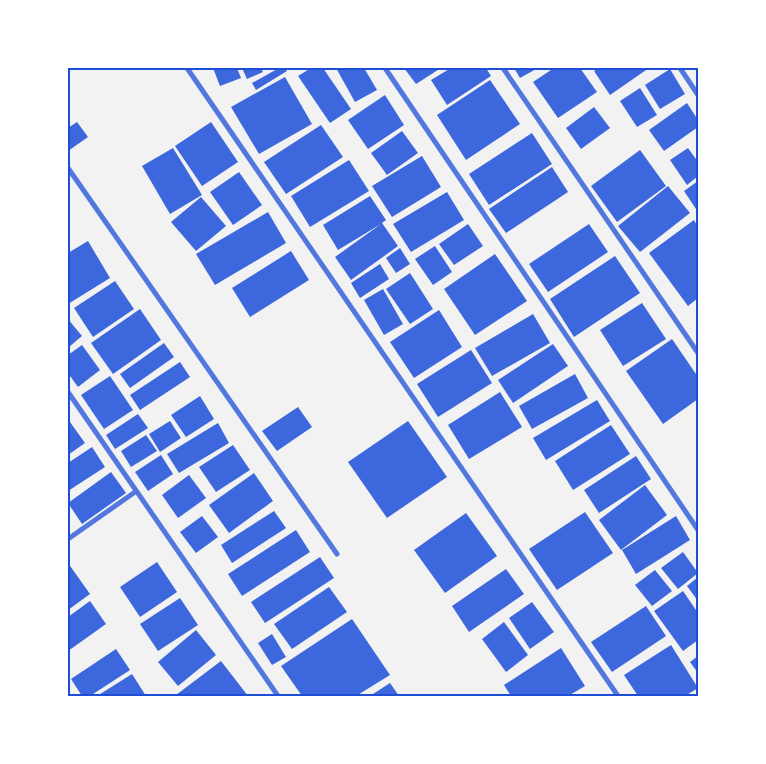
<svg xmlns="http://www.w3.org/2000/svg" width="766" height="764" font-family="'Space Grotesk',sans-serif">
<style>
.building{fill:#3d67dc}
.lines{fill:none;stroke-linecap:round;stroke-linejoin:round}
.minor{stroke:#5277de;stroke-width:5}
.neatline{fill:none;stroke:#1d4ed8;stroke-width:2}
</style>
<rect width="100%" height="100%" fill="#f2f2f2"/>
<g class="building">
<path d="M213 68H237L241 78 220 86Z"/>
<path d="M242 68H261L263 72 247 79Z"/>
<path d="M279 68H285L287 71 256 90 252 83Z"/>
<path d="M311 68H323L351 109 330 123 298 76Z"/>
<path d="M336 68H364L377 90 355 102Z"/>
<path d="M404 68H441L416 84Z"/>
<path d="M451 68H486L491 76 447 105 431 80Z"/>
<path d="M514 68H538L520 78Z"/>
<path d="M554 68H580L597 92 558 118 533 82Z"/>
<path d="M599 68H649L610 95 594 71Z"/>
<path d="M670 69 685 94 660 109 645 85Z"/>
<path d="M285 77 312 124 259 154 231 107Z"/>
<path d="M490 80 520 124 466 160 437 115Z"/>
<path d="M640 88 657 115 637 127 620 101Z"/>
<path d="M385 95 404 125 368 149 348 120Z"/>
<path d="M687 103 698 120V127L664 151 649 130Z"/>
<path d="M594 107 610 128 581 149 566 128Z"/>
<path d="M77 122 88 137 68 151V128Z"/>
<path d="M211 122 238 162 202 186 175 146Z"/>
<path d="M321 125 343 157 286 194 264 162Z"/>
<path d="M402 131 418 153 387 175 371 153Z"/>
<path d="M532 133 552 164 489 205 469 174Z"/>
<path d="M173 148 202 195 170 214 142 166Z"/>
<path d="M688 148 698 162V176L687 185 670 160Z"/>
<path d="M640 150 666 186 617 222 591 186Z"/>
<path d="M422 156 441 187 392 217 372 186Z"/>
<path d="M349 160 369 191 310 227 291 196Z"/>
<path d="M552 167 568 192 506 233 489 209Z"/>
<path d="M239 172 262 205 233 225 210 192Z"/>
<path d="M698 181V212L684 191Z"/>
<path d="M668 186 690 213 640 252 618 226Z"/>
<path d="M447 192 464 220 411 252 393 224Z"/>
<path d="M370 196 386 220 382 223 398 246 351 280 335 257 381 224 338 250 323 225Z"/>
<path d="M201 197 226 226 196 251 171 222Z"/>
<path d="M268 212 286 243 215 285 196 254Z"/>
<path d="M694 220 698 227V298L688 306 649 253Z"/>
<path d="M468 224 483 246 454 265 439 244Z"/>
<path d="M589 224 608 252 548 292 529 264Z"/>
<path d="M88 241 110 278 68 304V253Z"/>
<path d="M435 246 452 272 433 285 415 259Z"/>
<path d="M400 248 410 264 396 273 386 258Z"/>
<path d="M291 251 309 280 250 317 232 288Z"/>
<path d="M495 254 527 301 475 335 444 289Z"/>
<path d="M615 256 640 293 574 337 550 299Z"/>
<path d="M380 264 389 279 360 298 351 283Z"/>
<path d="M410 273 433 309 410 324 386 289Z"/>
<path d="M115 281 134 309 93 337 74 308Z"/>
<path d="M383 289 403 324 384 335 364 300Z"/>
<path d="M642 303 666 339 623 366 600 330Z"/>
<path d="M140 309 161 340 113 374 91 343Z"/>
<path d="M439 310 462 347 414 378 390 342Z"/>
<path d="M533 314 550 343 492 376 475 348Z"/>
<path d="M68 319 82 336 69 347 68 345Z"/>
<path d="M672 339 698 377V399L663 424 626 371Z"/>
<path d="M164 343 174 357 130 388 120 374Z"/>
<path d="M553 344 568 366 513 403 498 380Z"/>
<path d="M82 345 100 370 78 387 68 373V355Z"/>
<path d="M471 350 492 383 438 417 417 384Z"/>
<path d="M180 362 190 377 140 410 130 395Z"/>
<path d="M575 374 588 398 532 429 519 406Z"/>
<path d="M110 376 133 410 104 429 81 395Z"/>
<path d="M500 392 522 427 469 459 448 425Z"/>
<path d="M200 396 214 419 186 437 171 415Z"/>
<path d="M597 400 610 421 546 460 533 438Z"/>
<path d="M298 407 312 427 277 451 262 431Z"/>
<path d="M138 414 148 428 115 449 106 435Z"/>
<path d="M170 421 181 438 160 452 149 434Z"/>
<path d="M408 421 447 477 387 518 348 462Z"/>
<path d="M70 422 85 443 68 455V423Z"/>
<path d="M218 423 229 443 179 473 167 454Z"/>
<path d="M611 425 630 454 573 490 555 461Z"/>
<path d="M146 435 157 451 131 467 121 451Z"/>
<path d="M233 445 250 470 216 492 199 467Z"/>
<path d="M92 447 105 467 68 491V463Z"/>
<path d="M161 455 173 474 148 491 135 472Z"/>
<path d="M636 456 651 479 599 513 584 490Z"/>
<path d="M111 472 126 493 82 524 68 503Z"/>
<path d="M254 473 273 501 229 533 209 505Z"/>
<path d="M189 475 206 498 178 518 162 495Z"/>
<path d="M645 485 667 515 621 550 599 520Z"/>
<path d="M274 511 286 528 232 563 221 545Z"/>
<path d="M585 512 613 553 557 590 529 549Z"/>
<path d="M466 513 497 556 445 593 414 550Z"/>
<path d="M202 516 218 537 196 553 180 532Z"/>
<path d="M676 516 690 540 636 574 622 550Z"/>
<path d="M296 530 310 552 242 596 228 574Z"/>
<path d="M683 552 698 573 678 589 661 568Z"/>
<path d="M320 557 334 578 265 623 251 602Z"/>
<path d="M157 562 177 592 140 617 120 587Z"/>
<path d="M68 563 90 594 68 610Z"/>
<path d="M506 569 524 594 469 632 452 606Z"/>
<path d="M655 570 672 591 652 606 635 585Z"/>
<path d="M698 577V601L687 586Z"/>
<path d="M329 587 347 612 292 649 274 624Z"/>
<path d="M683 591 698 613V640L683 651 654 611Z"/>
<path d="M180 598 198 625 158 651 140 624Z"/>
<path d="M90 601 106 624 68 651V617Z"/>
<path d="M532 602 554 632 530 649 509 618Z"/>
<path d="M646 606 666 636 612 672 591 642Z"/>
<path d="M352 619 390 675 356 696H302L281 666Z"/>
<path d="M504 622 528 655 506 672 482 639Z"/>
<path d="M196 630 216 655 178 686 158 662Z"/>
<path d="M272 634 286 657 272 665 258 643Z"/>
<path d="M671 645 698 688 685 696H638L624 675Z"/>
<path d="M561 648 585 686 568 696H511L504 685Z"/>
<path d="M116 649 130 670 90 696H82L71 679Z"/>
<path d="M698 656V673L690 662Z"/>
<path d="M221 661 248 696H178L176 695Z"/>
<path d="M132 674 146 696H97Z"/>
<path d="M390 683 399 696H370Z"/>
</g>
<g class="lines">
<g class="minor">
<path d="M187 68 618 696"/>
<path d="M385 68 698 530"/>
<path d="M503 68 698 353"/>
<path d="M680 68 698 95"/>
<path d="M68 168 314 521 337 554"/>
<path d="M68 392 278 696"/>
<path d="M68 539 135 492"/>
</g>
</g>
<rect width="766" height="764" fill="none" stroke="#ffffff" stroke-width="138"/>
<rect x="69" y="69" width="628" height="626" class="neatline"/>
</svg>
